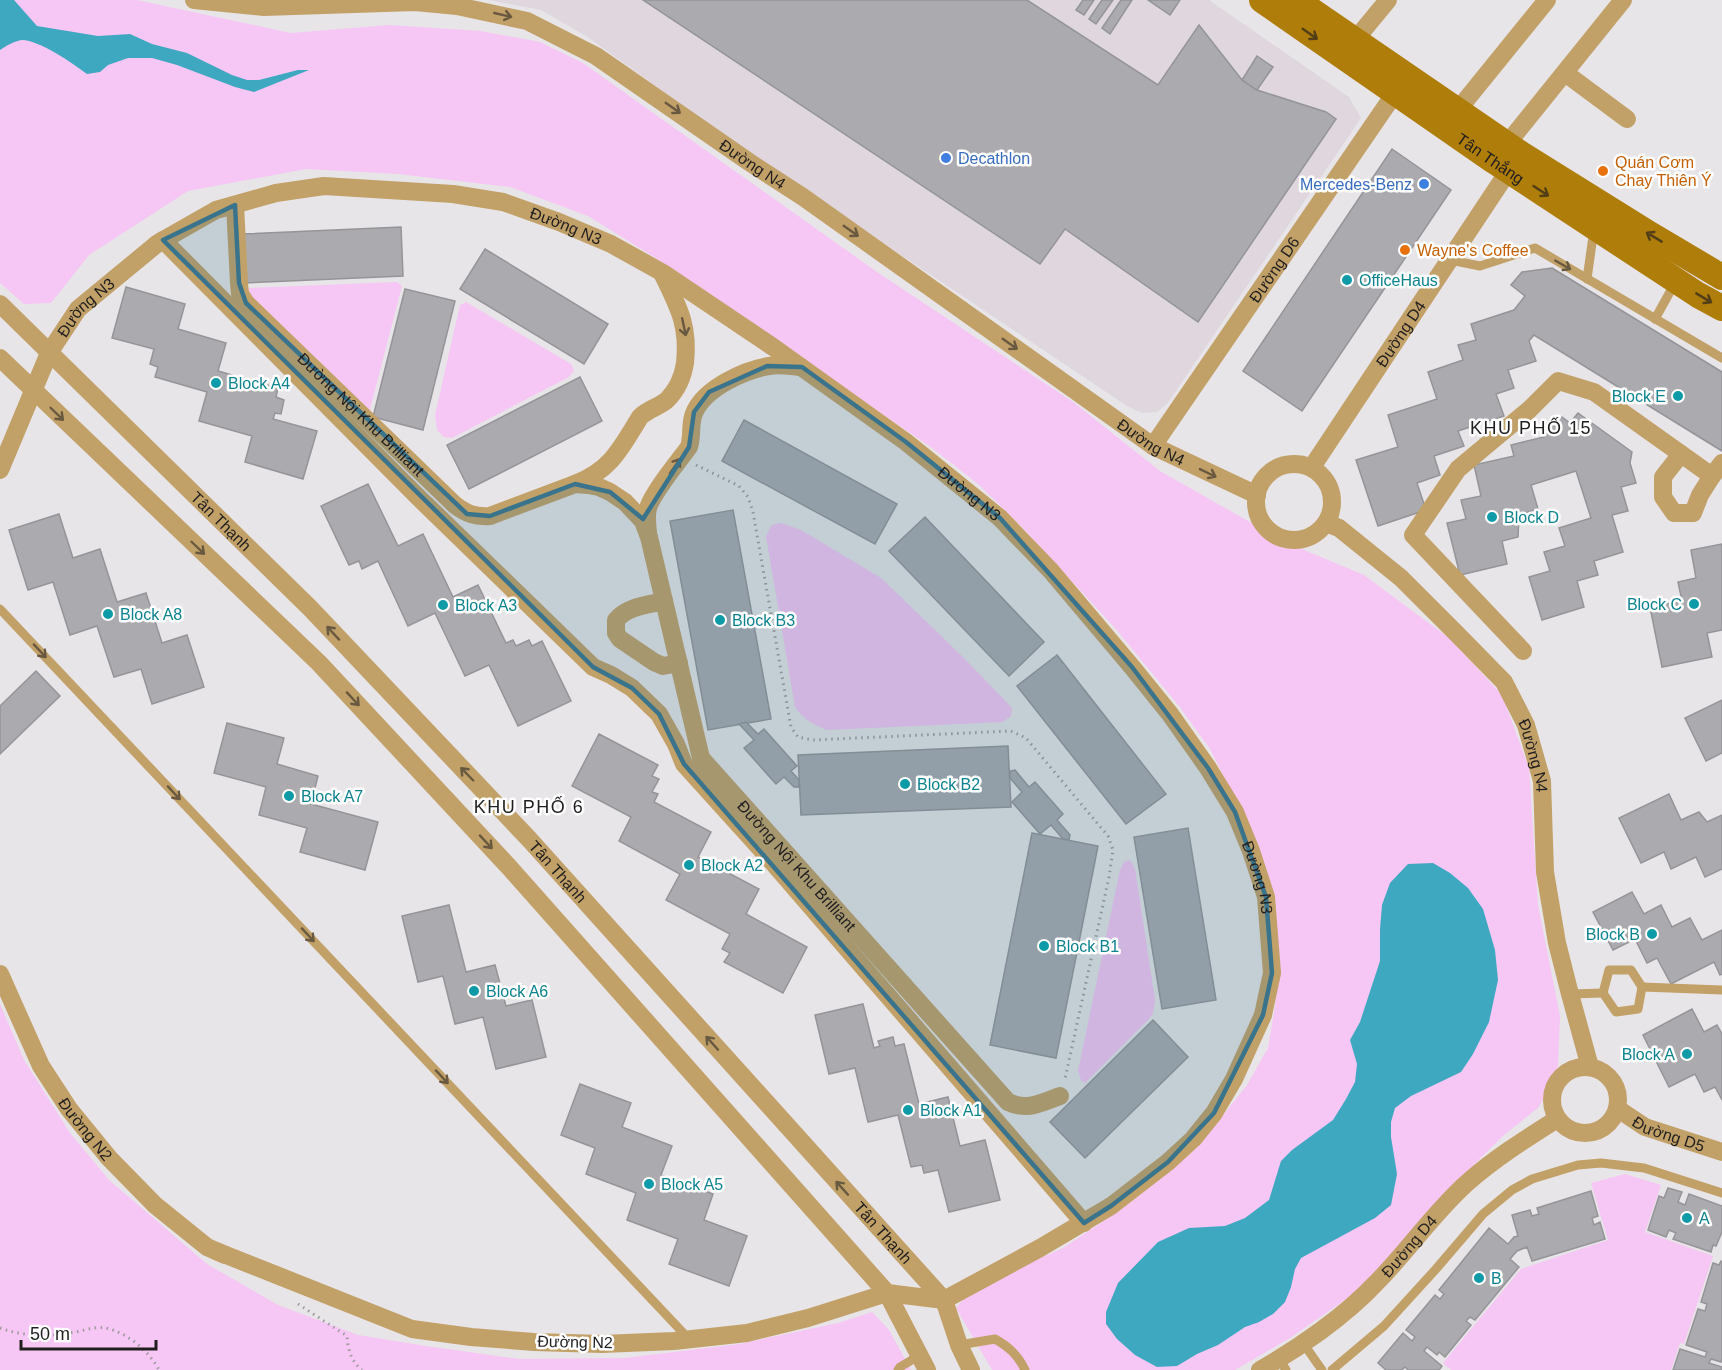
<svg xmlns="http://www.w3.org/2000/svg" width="1722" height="1370" font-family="Arial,sans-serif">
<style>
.built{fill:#dfd6de}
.green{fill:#f6c6f5}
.water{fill:#3ea8c1}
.building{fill:#ababaf;stroke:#959498;stroke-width:1.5}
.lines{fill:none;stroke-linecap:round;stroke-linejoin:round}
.path{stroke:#9e9b9d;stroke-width:3;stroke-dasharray:1.5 4.5;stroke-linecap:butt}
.lane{stroke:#c2a168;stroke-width:9}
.street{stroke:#c2a168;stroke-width:18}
.secondary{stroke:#af7d09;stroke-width:26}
.oneway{stroke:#695940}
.oneway2{stroke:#523f17}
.marked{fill:#39748c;fill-opacity:0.2;stroke:#39748c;stroke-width:4.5;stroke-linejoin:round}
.shop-dot{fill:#3f7fe0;stroke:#fff;stroke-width:2}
.food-dot{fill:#e8710a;stroke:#fff;stroke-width:2}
.culture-dot{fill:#0f9aa8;stroke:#fff;stroke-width:2}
.labels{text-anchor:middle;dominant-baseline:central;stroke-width:5;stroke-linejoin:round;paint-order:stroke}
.street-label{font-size:16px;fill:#201e1f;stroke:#fff}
.shop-label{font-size:16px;fill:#366cbe;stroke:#fff;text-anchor:start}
.food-label{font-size:16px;fill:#c56008;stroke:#fff;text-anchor:start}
.culture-label{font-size:16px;fill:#0d838f;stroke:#fff;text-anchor:start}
.neighbourhood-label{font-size:18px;letter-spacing:1.5px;fill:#201e1f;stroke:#fff}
</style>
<rect width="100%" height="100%" fill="#e8e5e8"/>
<path class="built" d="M489 0H1209L1349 97 1361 118 1167 404 1157 412 1142 413 1127 406 765 164 586 36 541 10Z"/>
<g class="green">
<path d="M0 0H137L291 33 389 25 481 31 540 42 583 63 877 272 1073 402 1160 471 1285 542 1364 575 1449 638 1502 695 1529 768 1538 905 1560 1016 1558 1066 1539 1107 1504 1135 1452 1186 1391 1262 1349 1297 1290 1338 1235 1370H992L956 1308 966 1296 995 1278 1063 1248 1126 1206 1167 1173 1197 1148 1247 1085 1268 1048 1275 1006 1280 962 1231 791 1210 749 1179 706 1115 628 1019 524 978 484 932 448 654 257 588 216 510 187 398 174 306 169 188 191 89 255 51 303 24 304 0 283Z"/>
<path d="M397 282 402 286 369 413 248 293V288Z"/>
<path d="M466 302 571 364 574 370 569 377 452 438 444 437 437 430 435 415 460 305Z"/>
<path d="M781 523 801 530 881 578 965 659 1012 708 1011 716 1003 722 827 730C813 724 804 720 795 707L766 536 772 525Z"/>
<path d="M1130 860 1135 869 1155 1000 1153 1013 1149 1019 1085 1083 1081 1080 1078 1071 1120 870 1124 862Z"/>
<path d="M0 1004 24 1060 70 1133 109 1180 207 1264 278 1305 358 1335 426 1346 519 1359 625 1358 739 1344 838 1323 872 1312 889 1330 911 1370H0Z"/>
<path d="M1625 1174 1661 1185 1645 1232 1713 1256 1684 1344 1680 1343 1671 1370H1451L1443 1363 1521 1269 1608 1240 1591 1183Z"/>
</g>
<g class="water">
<path d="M0 0H14L37 26 98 36 130 34 152 44 187 53 232 75 247 80H259L298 70H309L254 92 235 87 177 65 152 58H128L108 65 100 72 87 74C74 64 39 40 22 40 14 41 6 46 0 50Z"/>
<path d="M1433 863 1450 873 1468 888 1483 909 1495 950 1498 980 1489 1022 1473 1054 1461 1072 1411 1096 1395 1108 1391 1122V1137L1397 1174 1391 1205 1375 1218 1301 1258 1295 1269 1291 1287 1285 1302 1273 1314 1259 1322 1245 1327 1218 1345 1197 1354 1177 1366 1157 1367 1135 1355 1117 1339 1106 1324V1312L1118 1283 1158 1242 1189 1228 1225 1226 1245 1218 1269 1200 1281 1161 1292 1150 1333 1120 1346 1099 1355 1082 1357 1064 1350 1040 1360 1022 1380 961V929L1382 905 1390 883 1408 864Z"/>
</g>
<g class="building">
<path d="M643 0H1027L1158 85 1199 25 1242 80 1257 90 1326 112 1336 119 1198 322 1065 229 1040 264Z"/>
<path d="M1083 0H1094L1084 15 1076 10Z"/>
<path d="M1102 0H1113L1096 24 1089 19Z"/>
<path d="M1121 0H1132L1110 34 1102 28Z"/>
<path d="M1148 0H1180L1170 15Z"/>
<path d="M1257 56 1273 67 1257 90 1242 80Z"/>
<path d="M1392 149 1451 190 1302 411 1243 371Z"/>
<path d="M401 227 403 276 245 283 242 234Z"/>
<path d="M485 249 608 324 584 364 460 289Z"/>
<path d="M1552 268 1722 372V451L1534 335 1529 341 1536 361 1508 370 1514 388 1496 394 1504 416 1458 431 1464 446 1434 456 1440 475 1417 483 1426 510 1378 526 1356 460 1398 447 1388 415 1437 399 1428 372 1463 360 1458 345 1476 340 1471 324 1514 310 1525 296 1511 285 1522 272Z"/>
<path d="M126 287 185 304 178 329 226 343 218 371 278 388 276 397 284 400 281 414 275 413 273 419 317 431 303 479 245 462 252 436 199 421 207 392 155 377 158 367 150 364 154 349 112 338Z"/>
<path d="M405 289 455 301 423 430 373 417Z"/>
<path d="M580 377 602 421 469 489 447 445Z"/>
<path d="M1578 413 1632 452 1630 463 1636 483 1621 487 1628 511 1612 515 1623 552 1594 561 1598 575 1577 581 1584 607 1542 620 1529 577 1550 571 1544 552 1565 546 1559 528 1591 518 1576 471 1531 485 1538 509 1519 515 1518 537 1502 541 1507 564 1460 575 1447 523 1466 519 1461 500 1481 496 1474 465 1514 456 1511 445 1544 437V425L1562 417 1570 423Z"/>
<path d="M744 420 897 504 875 544 722 461Z"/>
<path d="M368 484 398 546 423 534 453 597 478 585 506 643 513 640 516 646 529 640 532 646 542 641 571 701 518 726 489 665 465 676 435 613 408 626 378 561 362 569 359 561 349 565 321 506Z"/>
<path d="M733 510 771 719 708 730 670 521Z"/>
<path d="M59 514 73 558 100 549 117 602 146 593 162 643 187 635 204 687 152 704 141 669 114 677 97 626 70 635 53 582 28 590 9 530Z"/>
<path d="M925 517 1044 642 1009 676 889 551Z"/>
<path d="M1722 544V630L1707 633 1712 657 1662 667 1650 607 1682 601 1678 582 1696 578 1691 550Z"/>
<path d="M1057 655 1166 794 1126 824 1017 686Z"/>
<path d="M36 671 60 696 0 754V706Z"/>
<path d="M1722 700V753L1706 761 1685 718Z"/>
<path d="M746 722 758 734 764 729 797 766 791 771 799 780V787H794L784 777 776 784 744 748 754 740 739 724Z"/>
<path d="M227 723 284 738 277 764 318 776 311 804 378 822 365 870 300 852 307 828 259 815 266 787 214 773Z"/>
<path d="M599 734 658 765 652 776 659 779 652 792 658 794 654 802 711 832 698 857 759 889 746 914 807 947 783 993 724 962 730 953 722 949 730 934 666 900 680 874 619 841 631 817 572 786Z"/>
<path d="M1008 746 1011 807 801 815 798 755Z"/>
<path d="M1015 770 1029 787 1035 782 1063 814 1057 820 1070 835 1069 840 1063 839 1051 825 1040 834 1012 802 1022 792 1010 778V771Z"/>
<path d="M1669 794 1681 820 1699 812 1707 822 1722 815V869L1705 877 1696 857 1671 869 1664 852 1641 863 1619 818Z"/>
<path d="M1188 828 1216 1000 1162 1009 1134 837Z"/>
<path d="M1032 833 1098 846 1056 1058 990 1045Z"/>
<path d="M1632 892 1644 914 1661 905 1672 927 1690 918 1702 940 1722 930V974L1720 975 1714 962 1671 984 1657 958 1647 963 1635 939 1613 950 1593 912Z"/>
<path d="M449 905 466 972 495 965 506 1006 532 1000 546 1057 496 1069 483 1017 455 1024 443 976 418 982 402 916Z"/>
<path d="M863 1004 874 1048 880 1046 878 1041 893 1037 895 1046 904 1044 919 1104 948 1097 960 1146 985 1140 1000 1200 949 1212 938 1170 924 1173 922 1165 911 1167 898 1115 868 1122 855 1068 829 1074 815 1015Z"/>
<path d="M1692 1009 1704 1032 1717 1025 1722 1034V1100L1715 1087 1704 1092 1695 1074 1669 1087 1643 1035Z"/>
<path d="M1153 1020 1188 1057 1085 1158 1050 1122Z"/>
<path d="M580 1084 631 1103 622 1127 672 1146 661 1175 713 1194 704 1220 747 1236 729 1286 669 1264 678 1239 627 1220 636 1193 586 1174 595 1148 561 1135Z"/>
<path d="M1668 1188 1682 1192 1678 1202 1685 1205 1689 1194 1722 1206V1232L1716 1246 1713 1245 1711 1252 1673 1239 1676 1233 1669 1230 1666 1237 1648 1230 1659 1196 1664 1198Z"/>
<path d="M1591 1191 1598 1216 1592 1218 1594 1225 1600 1222 1605 1239 1532 1261 1527 1247 1517 1251 1510 1259 1519 1267 1475 1320 1470 1317 1466 1321 1471 1325 1445 1357 1439 1352 1437 1355 1427 1347 1424 1351 1442 1366 1439 1370H1408L1405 1367 1402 1370H1386L1378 1363 1403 1333 1412 1341 1415 1337 1406 1330 1435 1295 1440 1299 1444 1294 1439 1290 1489 1228 1508 1244 1514 1237 1518 1236 1512 1215 1530 1210 1532 1216 1539 1214 1537 1208Z"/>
<path d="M1721 1261 1722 1262V1359L1721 1362 1711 1359 1709 1363 1722 1367V1370H1673L1680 1349 1705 1357 1707 1352 1686 1345 1698 1309 1705 1311 1707 1304 1701 1302 1713 1263 1719 1265Z"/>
</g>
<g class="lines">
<g class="path">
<path d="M696 465 739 486 748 497 753 512 791 727 798 737 813 740 1011 731 1026 738 1108 836 1113 850 1109 877 1065 1079"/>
<path d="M298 1304 347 1336C348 1350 351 1361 362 1370"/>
<path d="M0 1328C22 1336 46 1337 69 1333 80 1332 94 1326 105 1328 127 1332 149 1351 159 1370"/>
</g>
<g class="lane">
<path d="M1450 260 1480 266 1535 248 1722 358"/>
<path d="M1587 279 1594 229"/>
<path d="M1655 319 1676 281"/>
<path d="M0 609 689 1339"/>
<path d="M1609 970H1631L1642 987 1638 1009 1616 1012 1603 993Z"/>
<path d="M1642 987 1722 990"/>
<path d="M1570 994 1603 993"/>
<path d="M1303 1343 1322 1370"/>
<path d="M959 1345 995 1339C1009 1347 1018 1355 1025 1370"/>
<path d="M1279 1359 1286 1370"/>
<path d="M898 1370 900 1367 920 1355"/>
<path d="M1332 1370 1384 1326 1436 1269 1483 1214 1512 1190 1532 1179 1578 1165 1601 1163 1644 1168 1722 1193"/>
</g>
<g class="street">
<path id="s1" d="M194 0 264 7 415 2 457 6 527 21 596 56 749 162 803 197 1153 446 1257 495"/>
<path d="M1355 40 1388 0"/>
<path d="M1565 73 1627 119"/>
<path d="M1457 111 1547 0"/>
<path d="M1507 144 1623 0"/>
<path id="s2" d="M235 205 239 283 240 294 246 303 455 505C467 514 475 517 490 516L575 484 588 485 599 487 610 492 625 502 643 521 649 537 701 758 1008 1102C1028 1111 1040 1103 1060 1096"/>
<path d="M163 240 417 496 593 667 611 675 632 688 659 714 676 744 684 764 769 858 1084 1223"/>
<path id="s3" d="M0 304 310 608 529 839 944 1300 959 1345 971 1370"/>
<path d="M0 358 319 663 509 867 887 1293 927 1370"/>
<path id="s4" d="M1153 446 1395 93"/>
<path d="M1681 454 1663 477V497L1674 513H1693L1700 495 1712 476"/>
<circle cx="1294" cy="502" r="38"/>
<path id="s5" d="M1312 467 1509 170"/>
<path id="s6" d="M0 470 49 353 78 309 158 243 216 210 276 193 324 186 453 194 503 202 559 222 611 244 663 273 773 347 906 442 1000 518 1051 571 1132 667 1170 714 1208 768 1235 812 1251 851 1266 897 1272 973 1263 1015 1234 1079 1214 1113 1193 1139 1168 1162 1111 1206 1040 1248 944 1300 887 1293 808 1318 747 1333 674 1341 602 1344 534 1342 471 1337 412 1329 216 1251"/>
<path d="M575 484C611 470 621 448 640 417 648 409 659 407 667 400 677 390 683 376 685 363 689 326 679 308 663 275"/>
<path id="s7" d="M1326 523 1339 528 1401 578 1456 633 1504 682 1526 725 1542 781 1545 872 1557 943 1570 994 1590 1067"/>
<path d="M648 532C647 524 646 516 648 508 653 492 678 462 689 447 693 435 689 422 695 411 706 388 744 370 769 366 780 364 790 366 801 367"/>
<path d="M664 601C647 605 628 606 616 620V633L620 639 654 662 663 666 679 663"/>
<path d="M1523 651 1413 535 1458 469 1530 409 1558 381 1594 392 1712 476 1722 463"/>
<path id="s8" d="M0 974 41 1066 69 1109 109 1158 155 1205 207 1247 225 1255"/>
<circle cx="1585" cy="1100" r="33"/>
<path id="s9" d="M1618 1109 1645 1127 1722 1152"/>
<path id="s10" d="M1260 1370C1299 1348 1345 1316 1376 1283 1408 1251 1434 1212 1468 1182 1495 1158 1527 1138 1557 1119"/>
</g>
<g class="secondary">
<path id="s11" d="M1262 0 1494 161 1698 295 1722 308"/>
<path d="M1296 0 1521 154 1651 235 1722 277"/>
</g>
</g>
<defs><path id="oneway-shaft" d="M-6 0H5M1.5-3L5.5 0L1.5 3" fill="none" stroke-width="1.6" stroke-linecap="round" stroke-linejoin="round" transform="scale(1.5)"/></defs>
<g class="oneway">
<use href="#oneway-shaft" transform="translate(503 15) rotate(13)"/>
<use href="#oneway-shaft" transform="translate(673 108) rotate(35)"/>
<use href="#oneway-shaft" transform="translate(851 231) rotate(35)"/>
<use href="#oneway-shaft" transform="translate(1563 265) rotate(30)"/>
<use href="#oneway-shaft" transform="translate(684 327) rotate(78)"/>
<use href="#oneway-shaft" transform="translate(1010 344) rotate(35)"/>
<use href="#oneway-shaft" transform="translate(57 414) rotate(44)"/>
<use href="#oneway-shaft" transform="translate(675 466) rotate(-55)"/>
<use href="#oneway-shaft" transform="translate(1208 473) rotate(26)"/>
<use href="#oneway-shaft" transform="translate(198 548) rotate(44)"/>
<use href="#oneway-shaft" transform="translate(333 633) rotate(-133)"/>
<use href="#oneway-shaft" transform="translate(40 651) rotate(47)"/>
<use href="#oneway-shaft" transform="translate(353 699) rotate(47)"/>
<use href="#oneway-shaft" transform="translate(467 774) rotate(-134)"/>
<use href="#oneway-shaft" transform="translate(174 793) rotate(47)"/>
<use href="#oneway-shaft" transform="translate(486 842) rotate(47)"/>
<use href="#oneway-shaft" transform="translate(308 935) rotate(47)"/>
<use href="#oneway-shaft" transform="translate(712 1043) rotate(-132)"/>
<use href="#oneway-shaft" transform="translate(442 1077) rotate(47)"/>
<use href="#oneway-shaft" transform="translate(842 1188) rotate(-132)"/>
</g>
<g class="oneway2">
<use href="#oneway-shaft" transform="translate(1310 34) rotate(35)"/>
<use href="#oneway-shaft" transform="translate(1541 191) rotate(33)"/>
<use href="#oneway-shaft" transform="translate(1654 237) rotate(-149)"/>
<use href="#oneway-shaft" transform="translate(1704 298) rotate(31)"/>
</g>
<path class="marked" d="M235 205 239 283 246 303 467 514 490 516 575 484 610 492 643 519 689 447 694 412 709 392 767 366 802 367 906 442 1000 518 1132 667 1208 768 1235 812 1266 897 1272 973 1263 1015 1214 1113 1168 1162 1111 1206 1084 1223 684 764 659 714 632 688 593 667 163 240Z"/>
<g class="shop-dot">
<circle cx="946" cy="158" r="6"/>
<circle cx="1424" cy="184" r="6"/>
</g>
<g class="food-dot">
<circle cx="1603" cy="171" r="6"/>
<circle cx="1405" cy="250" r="6"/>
</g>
<g class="culture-dot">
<circle cx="1347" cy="280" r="6"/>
<circle cx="216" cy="383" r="6"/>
<circle cx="1678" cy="396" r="6"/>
<circle cx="1492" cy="517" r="6"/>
<circle cx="1694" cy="604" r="6"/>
<circle cx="443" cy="605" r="6"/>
<circle cx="108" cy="614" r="6"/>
<circle cx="720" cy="620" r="6"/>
<circle cx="905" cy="784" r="6"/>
<circle cx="289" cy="796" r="6"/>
<circle cx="689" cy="865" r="6"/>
<circle cx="1652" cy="934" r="6"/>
<circle cx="1044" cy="946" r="6"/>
<circle cx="474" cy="991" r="6"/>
<circle cx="1687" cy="1054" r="6"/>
<circle cx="908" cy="1110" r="6"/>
<circle cx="649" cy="1184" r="6"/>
<circle cx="1687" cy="1218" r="6"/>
<circle cx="1479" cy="1278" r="6"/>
</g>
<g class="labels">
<g class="street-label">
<text stroke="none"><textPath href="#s11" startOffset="278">Tân Thắng</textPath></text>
<text stroke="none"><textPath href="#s1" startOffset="603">Đường N4</textPath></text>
<text stroke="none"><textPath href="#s6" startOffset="708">Đường N3</textPath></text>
<text stroke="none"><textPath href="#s4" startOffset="214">Đường D6</textPath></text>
<text stroke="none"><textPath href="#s6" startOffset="186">Đường N3</textPath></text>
<text stroke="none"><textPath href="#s5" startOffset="160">Đường D4</textPath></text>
<text stroke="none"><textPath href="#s2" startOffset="260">Đường Nội Khu Brilliant</textPath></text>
<text stroke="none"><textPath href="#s1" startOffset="1089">Đường N4</textPath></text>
<text stroke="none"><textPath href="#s6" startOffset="1194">Đường N3</textPath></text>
<text stroke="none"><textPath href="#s3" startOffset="310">Tân Thạnh</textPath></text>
<text stroke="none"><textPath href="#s7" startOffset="320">Đường N4</textPath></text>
<text stroke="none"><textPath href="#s2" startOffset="988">Đường Nội Khu Brilliant</textPath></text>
<text stroke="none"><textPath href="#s3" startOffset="796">Tân Thạnh</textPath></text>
<text stroke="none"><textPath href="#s6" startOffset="1680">Đường N3</textPath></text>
<text stroke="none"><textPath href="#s8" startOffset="178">Đường N2</textPath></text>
<text stroke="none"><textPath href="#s9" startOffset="57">Đường D5</textPath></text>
<text stroke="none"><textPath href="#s3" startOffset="1282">Tân Thạnh</textPath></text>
<text stroke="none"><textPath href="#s10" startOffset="195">Đường D4</textPath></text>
<text transform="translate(575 1342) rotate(1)">Đường N2</text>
</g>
<g class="shop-label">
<text x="958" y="158">Decathlon</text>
<text x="1412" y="184" text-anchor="end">Mercedes-Benz</text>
</g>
<g class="food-label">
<text x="1615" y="162">Quán Cơm<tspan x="1615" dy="18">Chay Thiên Ý</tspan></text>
<text x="1417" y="250">Wayne's Coffee</text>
</g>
<g class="culture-label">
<text x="1359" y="280">OfficeHaus</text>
<text x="228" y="383">Block A4</text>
<text x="1666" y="396" text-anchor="end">Block E</text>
<text x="1504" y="517">Block D</text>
<text x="1682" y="604" text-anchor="end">Block C</text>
<text x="455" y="605">Block A3</text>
<text x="120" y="614">Block A8</text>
<text x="732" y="620">Block B3</text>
<text x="917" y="784">Block B2</text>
<text x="301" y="796">Block A7</text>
<text x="701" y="865">Block A2</text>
<text x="1640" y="934" text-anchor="end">Block B</text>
<text x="1056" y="946">Block B1</text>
<text x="486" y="991">Block A6</text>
<text x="1675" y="1054" text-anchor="end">Block A</text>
<text x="920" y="1110">Block A1</text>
<text x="661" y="1184">Block A5</text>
<text x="1699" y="1218">A</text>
<text x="1491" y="1278">B</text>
</g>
<g class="neighbourhood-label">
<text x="1531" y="428">KHU PHỐ 15</text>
<text x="529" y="807">KHU PHỐ 6</text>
</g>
</g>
<path d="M21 1340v9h135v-9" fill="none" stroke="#201e1f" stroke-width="3"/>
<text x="30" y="1340" font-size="18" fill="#201e1f" stroke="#ffffff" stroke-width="4.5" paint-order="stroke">50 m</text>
</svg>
